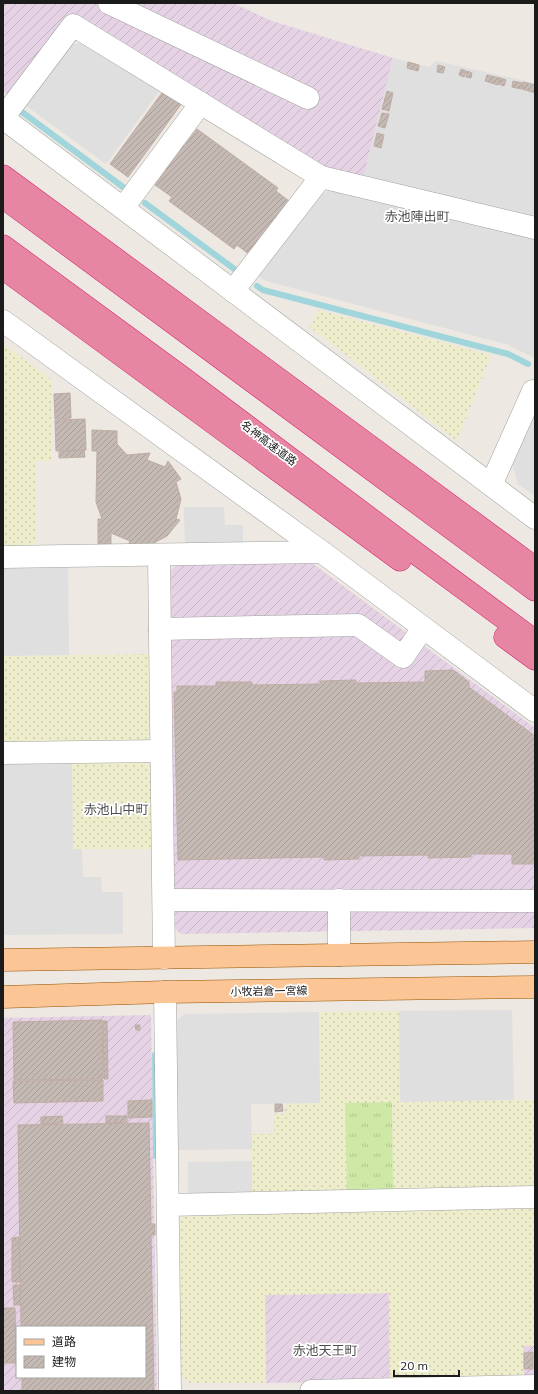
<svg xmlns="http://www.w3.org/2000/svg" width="538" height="1394" font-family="Mulish,'Noto Sans JP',sans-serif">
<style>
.industrial{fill:url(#industrial-furrows);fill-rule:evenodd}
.farmland{fill:url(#farmland-dots)}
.grass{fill:url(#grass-tufts)}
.parking{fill:#dfdfdf}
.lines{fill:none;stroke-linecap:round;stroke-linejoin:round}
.stream{stroke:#a0d5dc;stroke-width:6}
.building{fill:url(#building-hatch);stroke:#bfaca3}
.minor-casing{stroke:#a2a2a2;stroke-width:23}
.major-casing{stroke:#935200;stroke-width:23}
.highway-casing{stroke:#d72273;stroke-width:23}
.minor{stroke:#fff;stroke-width:22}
.major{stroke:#fcc596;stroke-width:22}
.highway{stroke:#e686a3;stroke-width:22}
.labels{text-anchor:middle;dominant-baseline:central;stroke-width:3.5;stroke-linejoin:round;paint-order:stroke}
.street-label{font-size:11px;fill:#1b1b1b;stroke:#fff}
.quarter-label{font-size:13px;fill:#4e4e4e;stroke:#fff}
</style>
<defs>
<pattern id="industrial-furrows" width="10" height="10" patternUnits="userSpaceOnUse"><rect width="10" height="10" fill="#e6d2e5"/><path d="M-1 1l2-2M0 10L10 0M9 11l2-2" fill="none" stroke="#c5b4c4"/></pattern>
<pattern id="farmland-dots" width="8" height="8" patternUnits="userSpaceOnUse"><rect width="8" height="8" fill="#edeccb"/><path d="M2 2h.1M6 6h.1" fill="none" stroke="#cbcaae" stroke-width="1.8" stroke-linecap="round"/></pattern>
<pattern id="grass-tufts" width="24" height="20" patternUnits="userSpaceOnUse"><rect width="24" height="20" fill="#cee9a5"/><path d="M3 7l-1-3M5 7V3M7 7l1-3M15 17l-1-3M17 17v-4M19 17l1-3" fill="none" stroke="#b0c78d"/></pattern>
<pattern id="building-hatch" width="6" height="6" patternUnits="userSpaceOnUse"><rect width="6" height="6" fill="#c5b9b4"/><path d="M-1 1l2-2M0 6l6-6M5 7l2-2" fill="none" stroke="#a99e9a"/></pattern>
</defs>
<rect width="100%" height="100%" fill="#ede8e1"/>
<g class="industrial">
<path d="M3 3H233L272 21 393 58 363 179 334 172 69 13 9 95 3 91Z"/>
<path d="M312 563 535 728V928L181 934 173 927 166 575 177 564Z"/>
<path d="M151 1015 157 1391H3V1018ZM17 1327H145V1377H17Z"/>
<path d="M389 1293 390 1381 266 1383 265 1295Z"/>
<path d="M523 1346H535V1379H524Z"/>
</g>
<g class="farmland">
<path d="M318 310 491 355 457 441 310 327Z"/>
<path d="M3 344 51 379 52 461H35L36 550H3Z"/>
<path d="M151 654 153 732 143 742 3 744V656Z"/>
<path d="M144 760 152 768 154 849H73L72 761Z"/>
<path d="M399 1011 400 1102 535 1100V1189L393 1191 392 1103 347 1191 252 1193 251 1134H274V1114H285V1103H320L319 1012Z"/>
<path d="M535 1207V1346H523L524 1379 390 1381 389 1293 265 1295 266 1383H190L181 1375 178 1222 187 1212Z"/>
</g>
<path class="grass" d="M392 1102 393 1191H347L345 1103Z"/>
<g class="parking">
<path d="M83 42 161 89 106 164 25 105 69 45Z"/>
<path d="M393 58 429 67 436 61 535 83V213L527 219 363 179Z"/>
<path d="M332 190 535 236V348L534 358 509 345 266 281 257 275 318 195Z"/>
<path d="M535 407V496L518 484 512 464Z"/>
<path d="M184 507H224L225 525H243V546L185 547Z"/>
<path d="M68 567 69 655 3 656V568Z"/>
<path d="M3 761H72L73 849H82L83 877H101L102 892H123V934L3 935Z"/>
<path d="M512 1010 514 1100 400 1102 399 1011Z"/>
<path d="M319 1012 320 1103 251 1104 252 1149 176 1150 174 1024 184 1014Z"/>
<path d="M252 1161V1193L188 1194V1162Z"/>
</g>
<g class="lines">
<g class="stream">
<path d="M22 112 123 187"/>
<path d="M145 203 237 271"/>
<path d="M257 286 263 290 508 354 528 364"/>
<path d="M155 1055 156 1156"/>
</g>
</g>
<g class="building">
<path d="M408 62 419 65 418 71 407 68Z"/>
<path d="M438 65 445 67 443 73 437 72Z"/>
<path d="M461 69 466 71 464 77 459 75Z"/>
<path d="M467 71 472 73 471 78 466 77Z"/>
<path d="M487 75 500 78 498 85 485 81Z"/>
<path d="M500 78 506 80 504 86 499 84Z"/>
<path d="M513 81 522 83 521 89 512 87Z"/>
<path d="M523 82 535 85V93L522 89Z"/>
<path d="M164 90 182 103 128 177 110 164Z"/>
<path d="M387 91 393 93 389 111 382 109Z"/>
<path d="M382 113 389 114 385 128 378 126Z"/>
<path d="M197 129 278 188 276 191 289 201 250 255 237 245 234 249 169 201 172 197 155 185 167 169 163 167 180 143 184 146Z"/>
<path d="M377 133 384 135 381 148 374 146Z"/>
<path d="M70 393 71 418 55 419 54 394Z"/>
<path d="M85 419 86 450 56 451 55 420Z"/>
<path d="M92 430 117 431V444L127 455 150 453 147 460 165 467 168 461 181 479 176 482 181 499 176 519 180 520 167 536 150 545 128 546 130 541 111 533V544H98V519H102L96 502 97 451H92Z"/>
<path d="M84 450 85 457 59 458V452Z"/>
<path d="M453 670 469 682V687L535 736V864H512V854H471V857L428 858V855L359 856V859L324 860V857L178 860 174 692H177V686H216V682H252V685L320 684V681L356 680V683L425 682V671Z"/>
<path d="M102 1020 103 1079 14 1080 13 1022Z"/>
<path d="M103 1021H107L108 1079H104Z"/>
<path d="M135 1025H140V1030H136Z"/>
<path d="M103 1080V1101L14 1103 13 1081Z"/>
<path d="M152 1100V1117L128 1118V1101Z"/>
<path d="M275 1104H282L283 1111 275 1112Z"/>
<path d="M62 1116 63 1123 41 1124V1117Z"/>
<path d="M106 1116H127V1122L106 1123Z"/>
<path d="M149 1123 151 1224H155V1235H151L154 1391H22V1377H145V1327H21L18 1125Z"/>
<path d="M19 1237 20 1282H12V1238Z"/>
<path d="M13 1285H20V1305H14Z"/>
<path d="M3 1308H15L16 1363H3Z"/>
<path d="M533 1352V1369H524V1353Z"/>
</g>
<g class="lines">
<g class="minor-casing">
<g id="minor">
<path d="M109 3 308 98"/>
<path d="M3 118 535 518"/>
<path d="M3 118 73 25 321 177 535 228"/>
<path d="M123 208 201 103"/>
<path d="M233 291 321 177"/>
<path d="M3 321 322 552 535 711"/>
<path d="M491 485 533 391H535"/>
<path d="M159 555 164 958"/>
<path d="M3 557 322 552"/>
<path d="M160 629 358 625 403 657 423 628"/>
<path d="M3 753 161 751"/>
<path d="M164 900 535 901"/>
<path d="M339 900V955"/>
<path d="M165 992 170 1391"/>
<path d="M168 1205 535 1197"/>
<path d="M311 1391 535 1386"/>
</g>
</g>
<g class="major-casing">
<g id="major">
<path d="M3 960 535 952"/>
<path d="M3 997 165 992 535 987"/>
</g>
</g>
<g class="highway-casing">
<g id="highway">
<path d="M3 176 535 568"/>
<path d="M3 197 535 590"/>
<path d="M3 246 183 378 417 554 535 641"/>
<path d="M3 268 400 560"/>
<path d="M505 637 535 659"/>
</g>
</g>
<use href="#minor" class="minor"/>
<use href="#major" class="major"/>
<use href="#highway" class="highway"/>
</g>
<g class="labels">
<g class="street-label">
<text transform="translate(269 443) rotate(37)">名神高速道路</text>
<text transform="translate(269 991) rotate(-1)">小牧岩倉一宮線</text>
</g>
<g class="quarter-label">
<text x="417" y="216">赤池陣出町</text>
<text x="116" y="809">赤池山中町</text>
<text x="325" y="1350">赤池天王町</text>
</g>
</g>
<rect width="538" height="1394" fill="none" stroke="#1b1b1b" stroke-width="8"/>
<rect x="16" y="1326" width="130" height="52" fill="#ffffff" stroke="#a4a4a4"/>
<rect x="24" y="1339" width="20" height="6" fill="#fcc596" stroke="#a4a4a4"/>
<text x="52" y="1346" font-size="12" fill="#1b1b1b">道路</text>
<rect x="24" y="1356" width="20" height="12" fill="url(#building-hatch)" stroke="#a4a4a4"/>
<text x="52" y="1366" font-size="12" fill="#1b1b1b">建物</text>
<path d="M394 1370v6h65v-6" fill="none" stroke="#1b1b1b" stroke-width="2"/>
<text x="400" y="1370" font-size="12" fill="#1b1b1b" stroke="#ffffff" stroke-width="3" paint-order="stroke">20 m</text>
</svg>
